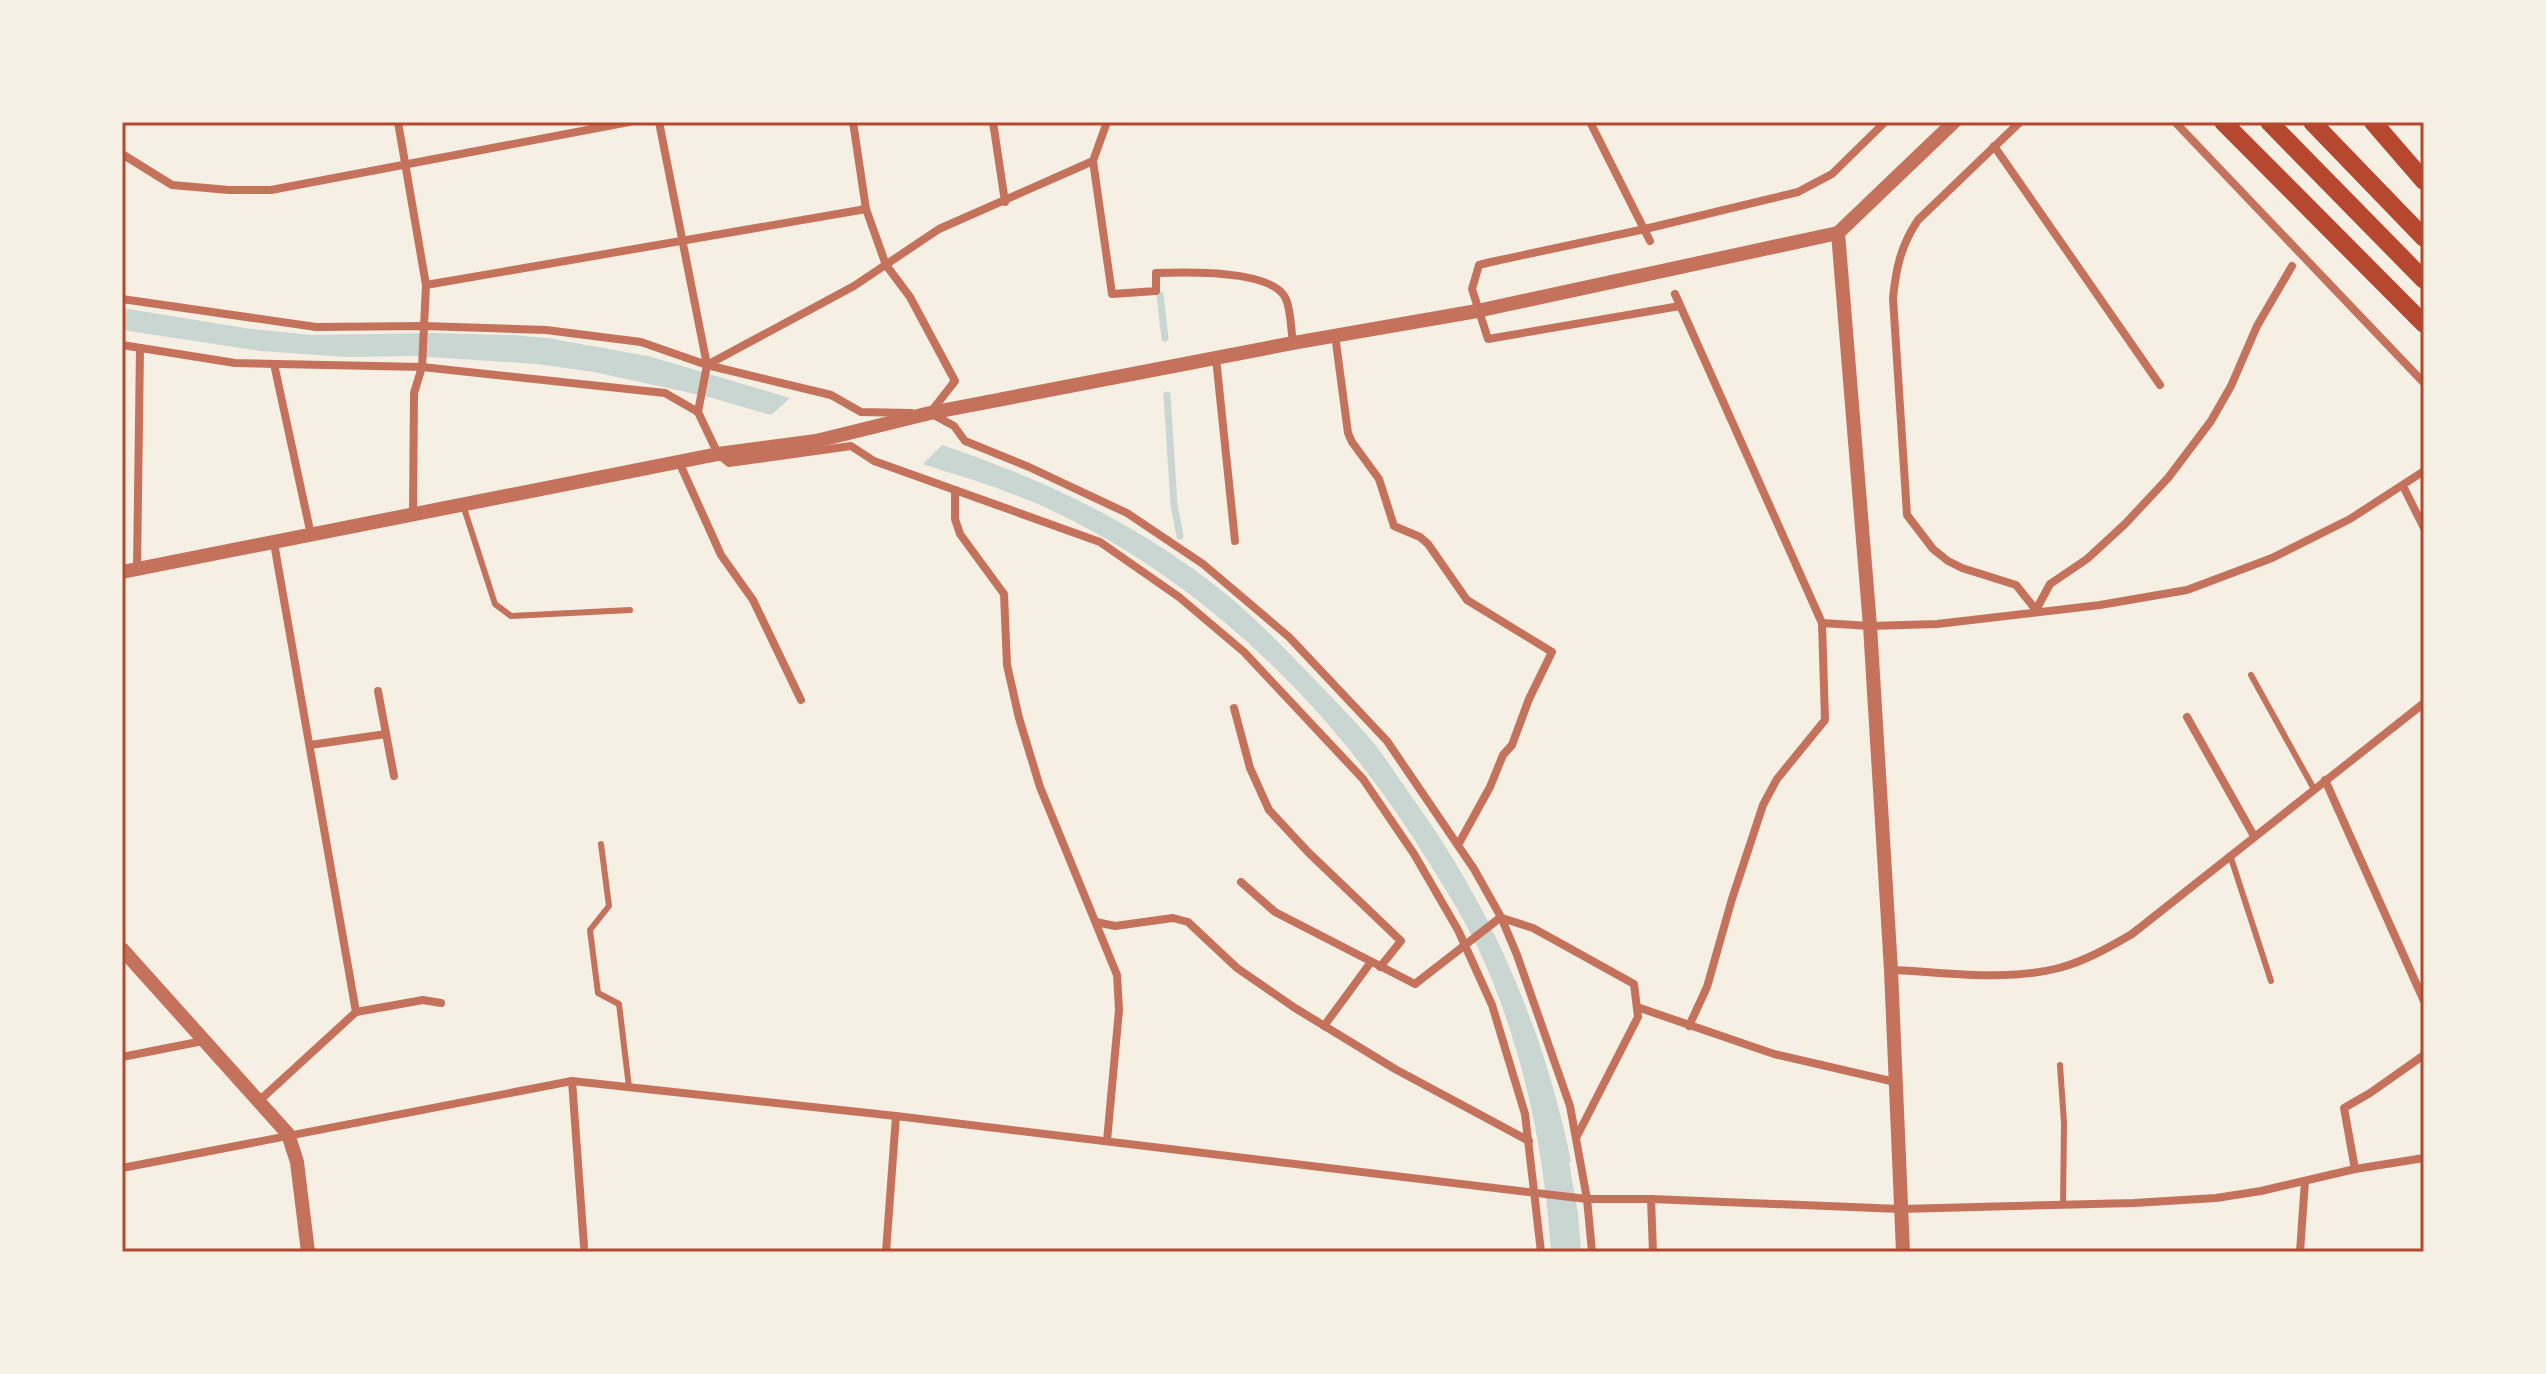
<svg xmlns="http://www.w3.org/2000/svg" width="2546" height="1374" font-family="Arial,sans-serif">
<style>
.water{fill:#c9d6d2}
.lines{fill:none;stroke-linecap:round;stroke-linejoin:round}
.stream{stroke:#c9d6d2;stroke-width:7}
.service{stroke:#c5725c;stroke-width:6}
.minor{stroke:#c5725c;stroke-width:8}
.tertiary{stroke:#c5725c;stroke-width:14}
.primary{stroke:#b5482f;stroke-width:18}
.neatline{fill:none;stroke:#b5482f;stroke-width:3}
</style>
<rect width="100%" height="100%" fill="#f6efe4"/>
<g class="water">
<path d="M122 308 251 329 312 335 432 333 513 335 547 338 648 356 790 398 771 415 709 397 594 372 537 364 414 356 346 357 261 351 122 330Z"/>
<path d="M942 445C1036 477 1115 513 1196 571 1241 603 1278 641 1316 681 1333 699 1350 716 1366 734 1382 752 1395 773 1409 793 1490 904 1543 1026 1571 1161L1569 1163 1578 1213 1581 1252H1551C1545 1159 1527 1067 1492 980 1475 937 1451 897 1426 858 1337 714 1212 588 1059 514 1015 492 969 479 923 464Z"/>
</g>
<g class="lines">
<g class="stream">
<path d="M1160 295 1165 338"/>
<path d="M1167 395 1174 505 1180 536"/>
</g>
<g class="service">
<path d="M463 505 495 604 511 616 630 610"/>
<path d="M2251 675 2314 789"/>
<path d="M601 844 609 906 590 930 598 993 619 1004 629 1087"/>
<path d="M2230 855 2271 981"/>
<path d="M2060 1065 2064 1123 2063 1205"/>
</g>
<g class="minor">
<path d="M398 122 426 285 866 209"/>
<path d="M659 122 707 365"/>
<path d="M853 122 866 209 886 265 910 297 955 381 930 413"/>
<path d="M993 122 1005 202"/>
<path d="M1590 122 1650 241"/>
<path d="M2020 122 1918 220C1901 245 1896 268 1893 298L1907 515 1933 549 1948 561 1962 568 2016 585 2036 610 2050 584 2087 559 2125 524 2168 478 2211 421 2231 386 2257 326 2292 266"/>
<path d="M2175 122 2424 383"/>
<path d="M1994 146 2160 385"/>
<path d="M122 154 172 185 229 190H271L629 122"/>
<path d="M1093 161 1107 122"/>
<path d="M1675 294 1822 623"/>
<path d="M122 299 316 327 424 326 546 330 641 342 707 365 831 395 861 412 911 413"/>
<path d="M1680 306 1488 339 1472 289 1479 265 1491 262 1645 229 1798 192 1832 174 1885 122"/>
<path d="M1335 335 1348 433 1352 442 1379 479 1394 526 1420 537 1428 544 1467 600 1552 652 1529 699 1512 745 1503 755 1490 787 1458 845"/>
<path d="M122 345 235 363 422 367 665 393 698 412 718 454 729 463 851 446 874 461 1100 542 1179 597 1244 652 1363 779 1414 854 1458 930 1492 1005 1525 1114 1541 1252"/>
<path d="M1216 358 1235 541"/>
<path d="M274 364 311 535"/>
<path d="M698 412 707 365 854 286 939 229 1093 161 1112 294 1156 291V273C1184 272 1273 269 1286 299 1291 311 1291 330 1293 343"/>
<path d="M932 414 954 426 965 441 1029 467 1127 513 1203 564 1289 637 1387 741 1474 869 1501 917 1517 955 1570 1106 1587 1199 1592 1252"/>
<path d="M679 462 721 555 753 600 801 700"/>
<path d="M2403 486 2424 528"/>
<path d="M955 490V519L960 534 1004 594 1007 665 1019 718 1040 787 1117 975 1119 1010 1107 1141"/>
<path d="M413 515 414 393 422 367 426 285"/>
<path d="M137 569 140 348"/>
<path d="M378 691 394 776"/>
<path d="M1234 708 1250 768 1269 810 1309 853 1401 941 1380 967"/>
<path d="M2187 717 2254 836"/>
<path d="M310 745 386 734"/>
<path d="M2325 780 2424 1001"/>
<path d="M1241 882 1275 912 1415 984 1501 917"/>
<path d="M1502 918 1533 928 1634 984 1638 1017 1576 1138"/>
<path d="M1096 922 1115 926 1173 918 1188 922 1237 968 1295 1008 1395 1069 1529 1141"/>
<path d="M1891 970C1946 972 2005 982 2059 968 2085 961 2108 948 2132 934L2424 703"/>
<path d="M1637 1007 1774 1054 1895 1082"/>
<path d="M356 1012 423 1000 441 1003"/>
<path d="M1324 1026 1371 962"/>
<path d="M1689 1026 1707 987 1732 899 1763 805 1777 779 1825 720 1822 623 1870 626 1937 624 2100 605 2187 590 2272 558 2350 519 2424 471"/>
<path d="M122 1057 203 1041"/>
<path d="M572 1081 584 1246"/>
<path d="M260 1100 356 1012 274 543"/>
<path d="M122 1168 572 1081 896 1116 1587 1199H1651L1900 1209 2134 1203 2216 1198 2261 1191 2355 1169 2424 1158"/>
<path d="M2355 1169 2344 1108 2370 1093 2424 1055"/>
<path d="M1651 1199 1653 1252"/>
<path d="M886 1252 896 1116"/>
<path d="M2300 1252 2305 1181"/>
</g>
<g class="tertiary">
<path d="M122 572 718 454 816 441 930 413 1293 343 1477 311 1838 233"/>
<path d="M122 949 288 1134 297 1162 308 1252"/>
<path d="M1903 1252 1891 970 1870 626 1838 233 1954 122"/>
</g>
<g class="primary">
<path d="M2223 122 2424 324"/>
<path d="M2269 122 2424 280"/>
<path d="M2312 122 2424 238"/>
<path d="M2373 122 2424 181"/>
</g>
</g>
<rect width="2546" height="1374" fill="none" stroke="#f6efe4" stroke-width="248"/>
<rect x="124" y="124" width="2298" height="1126" class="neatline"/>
</svg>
